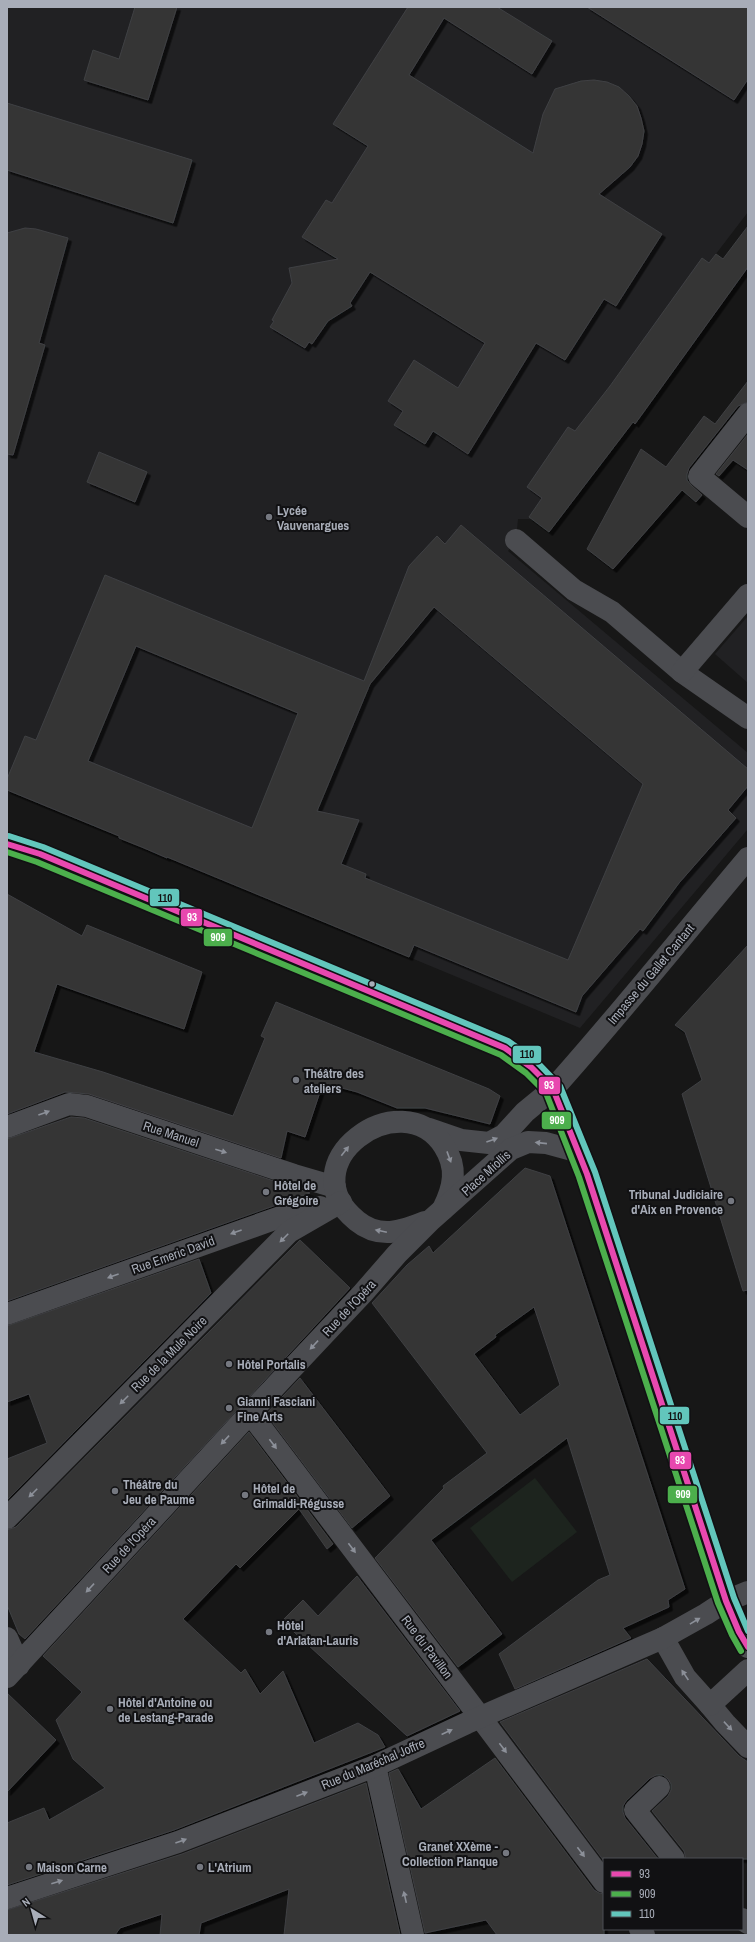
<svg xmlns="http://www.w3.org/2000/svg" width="755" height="1942" font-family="'Archivo Narrow',sans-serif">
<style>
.built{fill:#212123}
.green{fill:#1d241e}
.building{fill:#353536;stroke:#3f4043;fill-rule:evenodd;filter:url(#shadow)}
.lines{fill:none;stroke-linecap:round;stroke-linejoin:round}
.pedestrian{stroke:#4b4c50;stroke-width:22}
.minor{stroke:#4b4c50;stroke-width:22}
.tertiary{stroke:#4b4c50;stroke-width:22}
.primary{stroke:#4d4f52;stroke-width:22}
.bus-1-casing{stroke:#111113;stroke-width:9}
.bus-2-casing{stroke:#111113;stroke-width:9}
.bus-3-casing{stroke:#111113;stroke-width:9}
.bus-1{stroke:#e848af;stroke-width:6}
.bus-2{stroke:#4caf4c;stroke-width:6}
.bus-3{stroke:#62c6bc;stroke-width:6}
.oneway{fill:#8c9099}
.poi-dot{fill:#757880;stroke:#111113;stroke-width:1.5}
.bus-dot{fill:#a8adb8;stroke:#111113;stroke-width:1.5}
.labels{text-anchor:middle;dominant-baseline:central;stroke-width:4;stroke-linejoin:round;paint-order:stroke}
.poi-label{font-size:13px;font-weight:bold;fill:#a8adb8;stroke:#111113;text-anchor:start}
.street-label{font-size:13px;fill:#a8adb8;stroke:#111113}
.line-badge{stroke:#111113;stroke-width:1.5}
.badge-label{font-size:11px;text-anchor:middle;font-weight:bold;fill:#fff}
.pale-badge-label{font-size:11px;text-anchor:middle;font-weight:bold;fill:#111}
</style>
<defs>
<filter id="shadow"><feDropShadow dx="3.5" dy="3.5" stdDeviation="0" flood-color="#0009"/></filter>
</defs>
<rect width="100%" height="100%" fill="#171717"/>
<g class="built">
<path d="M7 7H748V212L709 263 688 279 591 412 532 519H518L516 540 508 551 748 753V829L580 1028 168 857 167 858 144 848 119 838V836L7 790Z"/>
<path d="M748 616V683L715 654Z"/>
</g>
<path class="green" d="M535 1478 577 1532 512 1582 470 1528Z"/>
<g class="building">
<path d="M135 7H177L148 100 84 80 93 50 119 59Z"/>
<path d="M408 7H497L552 41 532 74 444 18 409 75 533 153 543 114 555 89 581 81 594 80 607 82 619 87 629 96 637 106 641 118 644 131 642 144 638 156 630 167 599 194 662 234 616 306 604 299 565 360 536 343 468 454 433 431 425 444 394 425 403 411 388 401 414 360 458 388 485 343 370 272 350 303 352 306 328 321 312 344 309 342 305 348 270 327 274 321 272 320 292 283 289 268 338 259 302 237 326 200 332 203 368 146 333 124Z"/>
<path d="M587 7H748V79L734 100Z"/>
<path d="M7 103 192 160 173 223 7 170Z"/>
<path d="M748 226V267L635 424 633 422 549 532 529 517 542 498 527 487 568 427 575 431 610 386 702 258 709 263 716 254 723 259Z"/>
<path d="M25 228 36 229 68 238 39 343 45 345 13 455 7 454V233Z"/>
<path d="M748 381V402L738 406 689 468 687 474V480L691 485 702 495 696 502 682 490 613 569 587 549 641 449 666 467 704 416 715 424Z"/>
<path d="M748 434V470L733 460 719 476 716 474Z"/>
<path d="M99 452 147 472 135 502 87 482Z"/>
<path d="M461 525 748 769V786L728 810 736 818 679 883 643 931 640 929 582 996 576 1012 414 945 409 957 167 857V858L144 848 119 838V836L7 790V779L25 736 36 740 105 575 364 681 409 566 437 536 445 544ZM434 607 643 784 568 960 365 878 366 874 341 864 359 820 317 811 370 684ZM136 646 298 713 252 828 88 761Z"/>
<path d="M7 894 82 936 87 925 202 972 184 1029 57 984 34 1052 103 1072 233 1116 265 1038 261 1036 276 1002 489 1089 500 1096 490 1124 425 1108H397L357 1092 323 1083 305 1137 287 1131 281 1158 89 1094 65 1092 7 1114Z"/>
<path d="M748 945V1290L743 1291 682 1094 702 1080 685 1032 675 1025Z"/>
<path d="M71 1117 84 1118 310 1193 7 1301V1139Z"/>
<path d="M525 1168 550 1176 685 1589 668 1600 669 1607 623 1628 631 1638 515 1689 499 1654 598 1580 610 1575 567 1438 431 1540 502 1634 458 1667 375 1558 444 1488 443 1486 487 1453 372 1303 407 1265 429 1246 433 1253ZM534 1307 560 1385 520 1415 474 1354 496 1337 495 1335Z"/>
<path d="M300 1240 350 1288 25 1639 19 1634 7 1605V1530L16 1527Z"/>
<path d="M199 1259 211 1293 7 1500V1459L47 1443 29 1394 7 1402V1326Z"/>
<path d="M300 1378 390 1496 352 1528 266 1414Z"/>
<path d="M249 1432 333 1544 327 1549 299 1509 240 1568 236 1564 183 1619 241 1673 245 1669 260 1694 283 1671 314 1743 358 1723 378 1735 385 1747 174 1830 7 1885V1823L44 1808 49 1820 105 1788 73 1759 56 1720 82 1692 43 1656Z"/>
<path d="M357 1576 460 1711 407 1736 282 1621 303 1600 318 1616Z"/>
<path d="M647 1659 739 1756 748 1762V1859H686L684 1851 652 1811 668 1796 671 1790V1784L668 1779 663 1775H656L650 1778 626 1801 623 1806V1812L625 1818 658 1859H604V1861L500 1722Z"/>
<path d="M7 1693 56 1740 7 1792Z"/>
<path d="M495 1758 594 1890 599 1893 604 1894V1935H497L486 1920 425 1933 389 1773 398 1769 421 1809Z"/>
<path d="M366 1783 400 1935H284L289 1889 201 1923 199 1935H160L162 1914 120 1928 115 1935H7V1910L182 1854Z"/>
</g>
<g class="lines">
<g class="pedestrian">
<path d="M516 540 574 590 612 612 682 672 748 718"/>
<path d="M553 1089C620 1014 683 935 748 858"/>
<path d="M7 1127 69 1104 87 1106 294 1175 335 1187"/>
<path d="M710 1705 725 1723 748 1747"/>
<path d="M480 1717 604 1882"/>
<path d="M375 1766 413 1935"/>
<path d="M659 1787 635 1810 674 1859"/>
<path d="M742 1919 748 1923"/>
<path d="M640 1929 644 1935"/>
</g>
<g class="minor">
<path d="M748 414 699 476 748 517"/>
<path d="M682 672 748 595"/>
<path d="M429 1129 461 1140 489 1143 504 1135 525 1112 553 1089"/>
<path d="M425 1222C401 1232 379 1239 357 1221 286 1164 401 1080 444 1146 458 1168 454 1187 443 1209"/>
<path d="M7 1314 283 1216 320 1207"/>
<path d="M250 1413 480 1717"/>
<path d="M7 1518 289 1232 341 1202"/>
<path d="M7 1638 19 1665"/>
<path d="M663 1638 685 1677 710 1705 748 1670"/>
<path d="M7 1677 250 1413 363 1293 397 1254 431 1220 511 1149 528 1142 546 1143 579 1152"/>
<path d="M7 1898 178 1842 375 1766 467 1723 663 1638 706 1614 726 1601"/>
</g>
<path class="tertiary" d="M726 1601 748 1592"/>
<path class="primary" d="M7 844 40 854 377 996 505 1048 531 1067 553 1089 587 1174 726 1601 739 1632 748 1647"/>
<g class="bus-1-casing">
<path id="bus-1" d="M7 844 40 854 505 1048 531 1067 553 1089 587 1174 726 1601 739 1632 748 1647"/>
</g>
<g class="bus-2-casing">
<path id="bus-2" d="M7 852 37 862 501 1055 526 1073 546 1093 579 1177 718 1603 732 1635 741 1651"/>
</g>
<g class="bus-3-casing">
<path id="bus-3" d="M9 836 43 847 508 1041 536 1061 560 1086 595 1172 734 1598 748 1631"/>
</g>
<use href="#bus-1" class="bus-1"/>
<use href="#bus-2" class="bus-2"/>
<use href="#bus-3" class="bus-3"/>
</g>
<defs><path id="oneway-solid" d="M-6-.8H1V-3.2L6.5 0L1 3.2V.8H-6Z"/></defs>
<g class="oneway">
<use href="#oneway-solid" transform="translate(44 1113) rotate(-20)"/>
<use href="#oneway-solid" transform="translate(492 1140) rotate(-20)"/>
<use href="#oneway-solid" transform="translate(541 1143) rotate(-174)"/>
<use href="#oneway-solid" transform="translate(221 1151) rotate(18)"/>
<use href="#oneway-solid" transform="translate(345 1151) rotate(-52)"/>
<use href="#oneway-solid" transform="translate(449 1157) rotate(70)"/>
<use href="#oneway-solid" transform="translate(381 1231) rotate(-168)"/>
<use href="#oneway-solid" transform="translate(236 1232) rotate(160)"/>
<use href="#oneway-solid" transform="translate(284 1238) rotate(135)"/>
<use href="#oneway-solid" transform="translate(113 1276) rotate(160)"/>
<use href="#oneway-solid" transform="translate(314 1345) rotate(133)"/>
<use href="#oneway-solid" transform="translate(124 1400) rotate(135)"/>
<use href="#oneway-solid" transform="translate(225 1440) rotate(133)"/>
<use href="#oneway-solid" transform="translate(273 1444) rotate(53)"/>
<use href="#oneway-solid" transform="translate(33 1493) rotate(135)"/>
<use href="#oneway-solid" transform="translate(352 1548) rotate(53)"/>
<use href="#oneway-solid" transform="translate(90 1588) rotate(133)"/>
<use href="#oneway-solid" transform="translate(695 1621) rotate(-31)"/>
<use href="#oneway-solid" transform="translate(685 1675) rotate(-124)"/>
<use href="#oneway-solid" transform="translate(728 1726) rotate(47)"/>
<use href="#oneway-solid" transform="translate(447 1732) rotate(-25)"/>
<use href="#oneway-solid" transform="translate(503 1748) rotate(53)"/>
<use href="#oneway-solid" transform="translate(302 1794) rotate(-21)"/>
<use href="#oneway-solid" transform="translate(181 1841) rotate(-20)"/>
<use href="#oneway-solid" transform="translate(581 1852) rotate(53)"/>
<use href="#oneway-solid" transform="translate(57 1882) rotate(-18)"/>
<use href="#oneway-solid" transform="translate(405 1897) rotate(-103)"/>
</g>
<g class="poi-dot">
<circle cx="269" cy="517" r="4"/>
<circle cx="296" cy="1080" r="4"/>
<circle cx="266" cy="1192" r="4"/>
<circle cx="731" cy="1201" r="4"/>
<circle cx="229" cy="1364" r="4"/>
<circle cx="229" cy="1408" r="4"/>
<circle cx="115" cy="1491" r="4"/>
<circle cx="245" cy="1495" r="4"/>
<circle cx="269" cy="1632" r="4"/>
<circle cx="110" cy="1709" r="4"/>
<circle cx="506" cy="1853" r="4"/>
<circle cx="29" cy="1867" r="4"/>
<circle cx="200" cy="1867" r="4"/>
</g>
<circle class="bus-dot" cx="372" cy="984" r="3.5"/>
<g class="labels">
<g class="poi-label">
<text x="277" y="510">Lycée<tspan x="277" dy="15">Vauvenargues</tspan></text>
<text x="304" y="1073">Théâtre des<tspan x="304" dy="15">ateliers</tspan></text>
<text x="274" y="1185">Hôtel de<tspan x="274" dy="15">Grégoire</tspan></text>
<text x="723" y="1194" text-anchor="end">Tribunal Judiciaire<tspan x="723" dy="15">d'Aix en Provence</tspan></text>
<text x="237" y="1364">Hôtel Portalis</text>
<text x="237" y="1401">Gianni Fasciani<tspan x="237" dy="15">Fine Arts</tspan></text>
<text x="123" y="1484">Théâtre du<tspan x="123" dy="15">Jeu de Paume</tspan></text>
<text x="253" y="1488">Hôtel de<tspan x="253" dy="15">Grimaldi-Régusse</tspan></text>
<text x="277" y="1625">Hôtel<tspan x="277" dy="15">d'Arlatan-Lauris</tspan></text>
<text x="118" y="1702">Hôtel d'Antoine ou<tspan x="118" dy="15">de Lestang-Parade</tspan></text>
<text x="498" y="1846" text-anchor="end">Granet XXème -<tspan x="498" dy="15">Collection Planque</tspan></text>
<text x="37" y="1867">Maison Carne</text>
<text x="208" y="1867">L'Atrium</text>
</g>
<g class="street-label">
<text transform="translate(651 974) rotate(-50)">Impasse du Gallet Cantant</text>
<text transform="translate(171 1134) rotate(18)">Rue Manuel</text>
<text transform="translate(486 1173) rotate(-42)">Place Miollis</text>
<text transform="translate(173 1255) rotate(-20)">Rue Emeric David</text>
<text transform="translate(349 1308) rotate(-47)">Rue de l'Opéra</text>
<text transform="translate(169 1354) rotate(-45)">Rue de la Mule Noire</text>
<text transform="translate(129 1545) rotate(-47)">Rue de l'Opéra</text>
<text transform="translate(427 1647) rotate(53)">Rue du Pavillon</text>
<text transform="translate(373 1764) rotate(-23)">Rue du Maréchal Joffre</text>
</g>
</g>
<g class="line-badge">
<rect x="149" y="888" width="31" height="19" rx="4" fill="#62c6bc"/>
<rect x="180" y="908" width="23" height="19" rx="4" fill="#e848af"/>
<rect x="203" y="928" width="30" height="19" rx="4" fill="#4caf4c"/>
<rect x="512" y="1045" width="30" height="19" rx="4" fill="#62c6bc"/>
<rect x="538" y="1076" width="23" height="19" rx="4" fill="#e848af"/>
<rect x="541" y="1111" width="31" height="19" rx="4" fill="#4caf4c"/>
<rect x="659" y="1406" width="31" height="19" rx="4" fill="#62c6bc"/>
<rect x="669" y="1451" width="23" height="19" rx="4" fill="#e848af"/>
<rect x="667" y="1485" width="31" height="19" rx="4" fill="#4caf4c"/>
</g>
<g class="badge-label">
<text x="192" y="921">93</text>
<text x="218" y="941">909</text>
<text x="549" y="1089">93</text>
<text x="557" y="1124">909</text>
<text x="680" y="1464">93</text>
<text x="683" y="1498">909</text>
</g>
<g class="pale-badge-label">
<text x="165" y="902">110</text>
<text x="527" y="1058">110</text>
<text x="675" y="1420">110</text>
</g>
<rect width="755" height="1942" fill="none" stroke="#a8adb8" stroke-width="16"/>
<rect x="603" y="1858" width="140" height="72" fill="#111113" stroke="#4d4f55"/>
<rect x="611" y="1871" width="20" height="6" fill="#e848af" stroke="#4d4f55"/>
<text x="639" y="1878" font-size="12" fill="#a8adb8">93</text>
<rect x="611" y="1891" width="20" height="6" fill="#4caf4c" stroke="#4d4f55"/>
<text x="639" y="1898" font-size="12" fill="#a8adb8">909</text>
<rect x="611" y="1911" width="20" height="6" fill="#62c6bc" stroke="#4d4f55"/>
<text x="639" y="1918" font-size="12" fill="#a8adb8">110</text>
<g transform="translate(32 1910) rotate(323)" stroke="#111113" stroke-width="3" paint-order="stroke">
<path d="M0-3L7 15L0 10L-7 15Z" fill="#a8adb8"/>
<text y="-6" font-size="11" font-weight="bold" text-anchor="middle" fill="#a8adb8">N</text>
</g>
</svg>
